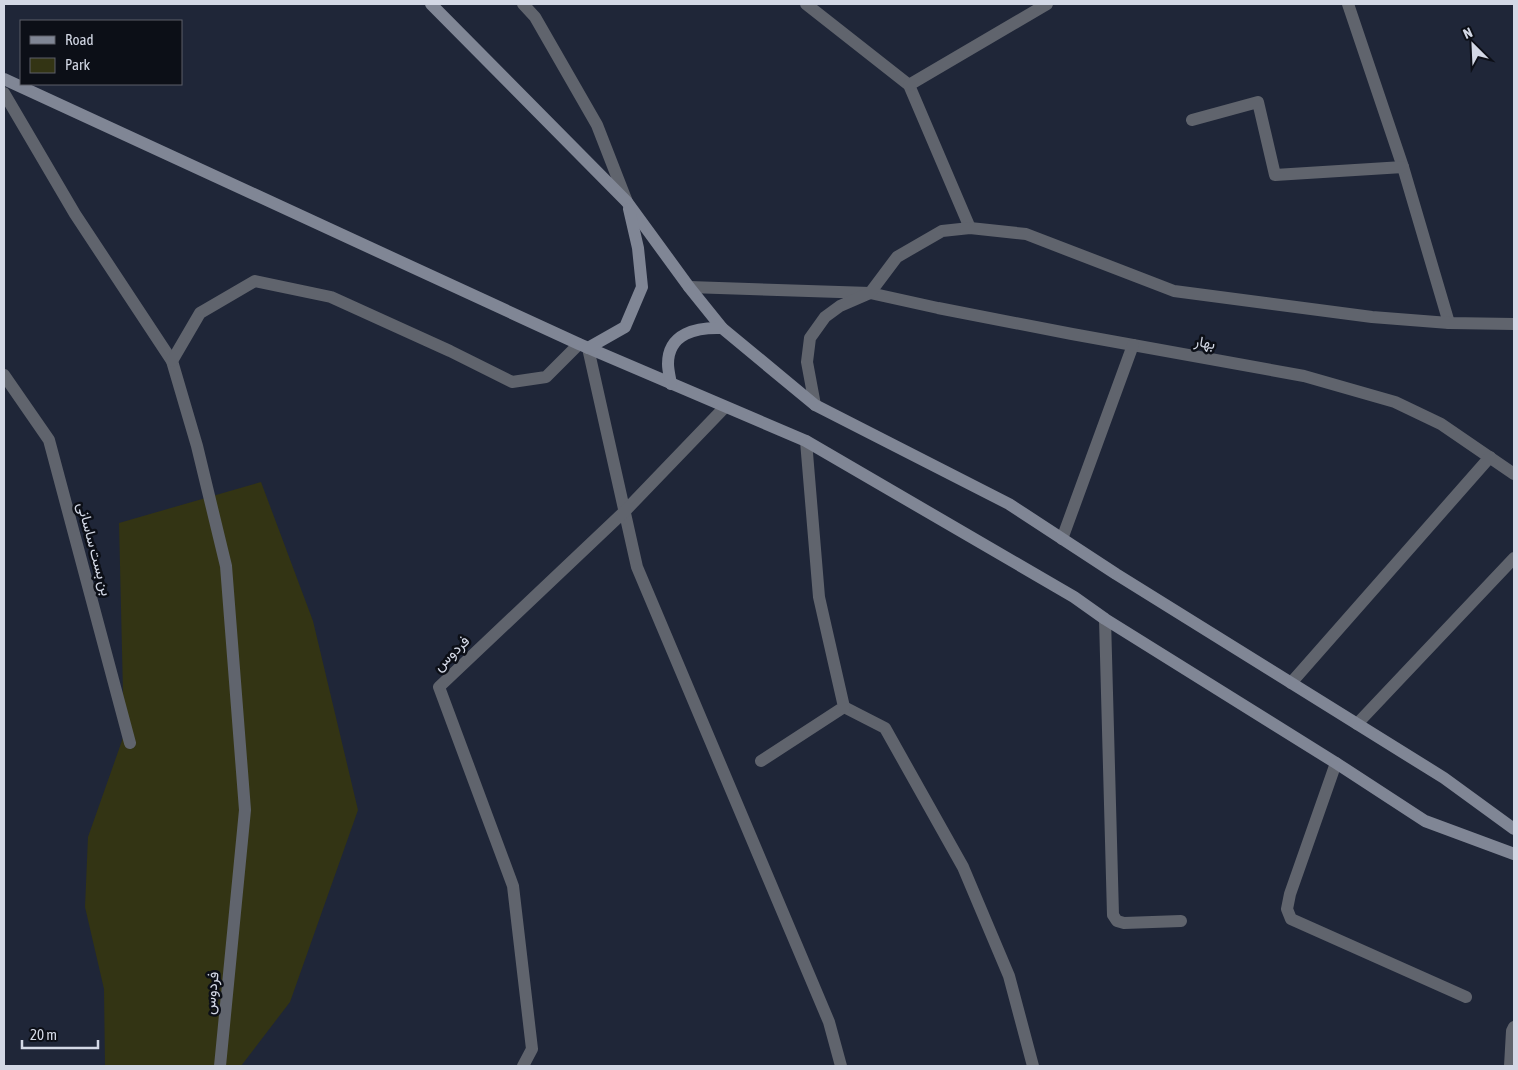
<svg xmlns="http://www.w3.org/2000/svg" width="1518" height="1070" font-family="'Asap Condensed',Vazirmatn,sans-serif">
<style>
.green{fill:#333414}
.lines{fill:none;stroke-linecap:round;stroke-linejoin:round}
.service{stroke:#60646d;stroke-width:12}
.minor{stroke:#60646d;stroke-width:12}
.secondary{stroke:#808695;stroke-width:12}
.labels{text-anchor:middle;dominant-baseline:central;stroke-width:5;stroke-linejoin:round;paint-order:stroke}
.street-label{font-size:15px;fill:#d3d8e5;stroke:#0c0f17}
</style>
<rect width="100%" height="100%" fill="#1f2638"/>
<path class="green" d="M261 482 313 621 358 810 290 1002 241 1066H105L104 989 85 907 88 837 124 735 119 523Z"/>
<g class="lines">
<g class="service">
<path d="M844 707 885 728 963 867 1009 976 1033 1066"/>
<path d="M761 761 844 707 819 597 806 441"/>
</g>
<g class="minor">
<path d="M523 4 535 17 597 125 627 202"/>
<path d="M806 4 909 85 970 228"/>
<path d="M1348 4 1403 167 1449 323"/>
<path d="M909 85 1047 4"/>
<path d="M4 93 75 214 172 361 197 446 226 566 245 810 220 1066"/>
<path d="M1192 120 1258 102 1275 175 1403 167"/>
<path d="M689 287 870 293 938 308 1072 334 1304 376 1395 402 1441 424 1514 474"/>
<path d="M588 348 637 567 829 1022 841 1066"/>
<path d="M172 361 200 313 255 281 331 297 450 351 512 382 546 377 579 344"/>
<path d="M4 375 49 440 130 743"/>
<path d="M815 405 807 362 810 338 825 317 840 306 870 293 897 257 942 231 970 228 1026 234 1174 291 1372 317 1449 323 1514 324"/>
<path d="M1062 539 1133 345"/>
<path d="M1105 619 1113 915 1117 921 1124 923 1181 921"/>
<path d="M1291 683 1490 457"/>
<path d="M1357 724 1514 558"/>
<path d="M1336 763 1290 894 1287 909 1291 919 1466 997"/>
<path d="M523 1066 532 1049 513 886 439 687 625 511 725 407"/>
<path d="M1510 1066 1512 1031 1514 1027"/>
</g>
<g class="secondary">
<path d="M431 4 627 202 689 287 722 328 815 405 1009 504 1116 574 1444 778 1514 829"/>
<path d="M4 79 579 344 806 441 1074 597 1105 619 1336 763 1425 821 1514 854"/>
<path d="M588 348 625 327 642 287 638 248 629 209"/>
<path d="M671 384C670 378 668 370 668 364 668 333 697 327 722 328"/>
</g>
</g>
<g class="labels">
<g class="street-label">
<text transform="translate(1205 342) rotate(10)">بهار</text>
<text transform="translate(95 549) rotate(75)">بن بست ساسانی</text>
<text transform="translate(451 653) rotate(-44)">فردوس</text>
<text transform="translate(211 993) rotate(-84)">فردوس</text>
</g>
</g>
<rect width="1518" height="1070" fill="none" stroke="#d3d8e5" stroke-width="10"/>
<rect x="20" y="20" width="162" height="65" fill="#0c0f17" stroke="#5c5f69"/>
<rect x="30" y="36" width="25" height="8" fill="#808695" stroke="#5c5f69"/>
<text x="65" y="45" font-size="15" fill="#d3d8e5">Road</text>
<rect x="30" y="58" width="25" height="15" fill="#333414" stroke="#5c5f69"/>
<text x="65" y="70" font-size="15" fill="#d3d8e5">Park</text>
<g transform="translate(1473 45) rotate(336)" stroke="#0c0f17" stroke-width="4" paint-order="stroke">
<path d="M0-4L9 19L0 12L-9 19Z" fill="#d3d8e5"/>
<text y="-8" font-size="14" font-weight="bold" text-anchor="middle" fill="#d3d8e5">N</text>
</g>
<path d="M22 1040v8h76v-8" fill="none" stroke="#d3d8e5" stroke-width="2.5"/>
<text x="30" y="1040" font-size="15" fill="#d3d8e5" stroke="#0c0f17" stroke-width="4" paint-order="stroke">20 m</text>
</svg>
